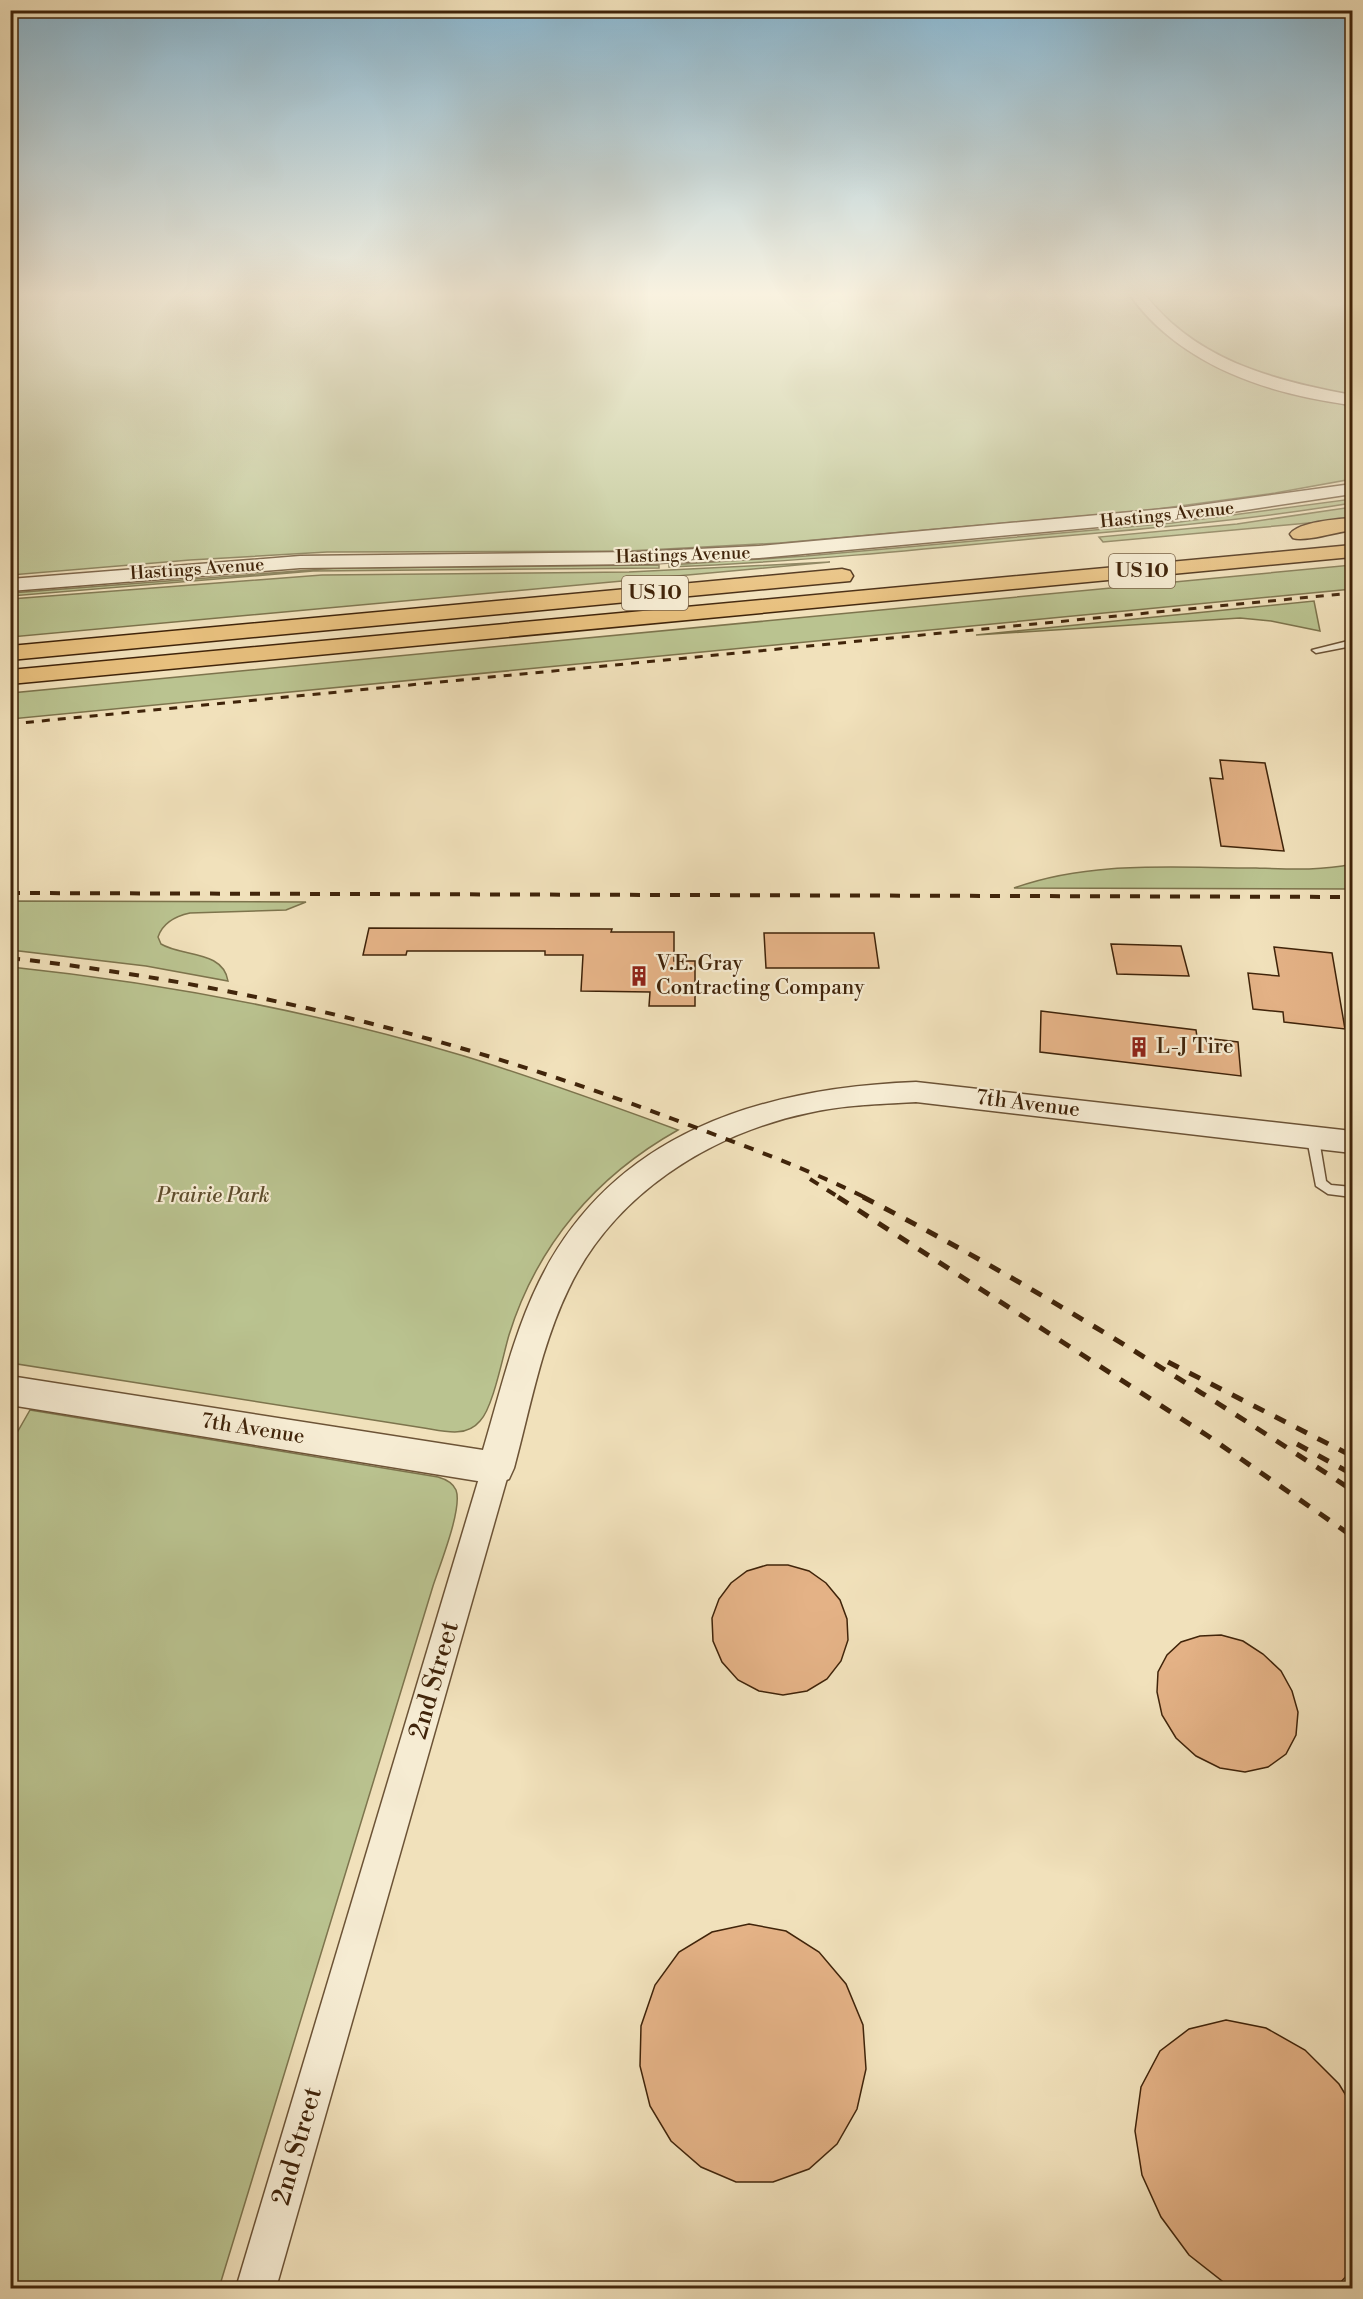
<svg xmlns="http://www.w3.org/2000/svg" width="1363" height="2299" font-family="'Libre Bodoni',serif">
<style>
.green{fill:#bac390;stroke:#7d744d;stroke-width:1.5}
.building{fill:#e4b286;stroke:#40240a;stroke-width:1.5}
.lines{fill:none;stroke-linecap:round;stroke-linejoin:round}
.service-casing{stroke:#6c5336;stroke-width:3}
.minor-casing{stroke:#6c5336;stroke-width:3}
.tertiary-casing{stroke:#6c5336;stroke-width:3}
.motorway-casing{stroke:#40240a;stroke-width:3}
.service{fill:#f6ecd3;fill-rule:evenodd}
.minor{fill:#f6ecd3;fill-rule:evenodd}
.tertiary{fill:#f6ecd3;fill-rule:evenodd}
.motorway{fill:#e8c07e;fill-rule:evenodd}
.rail-far2{stroke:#40240a;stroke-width:3;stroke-dasharray:8 8;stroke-linecap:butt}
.rail-far1{stroke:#40240a;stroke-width:4;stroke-dasharray:10 10;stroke-linecap:butt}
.rail{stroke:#40240a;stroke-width:5;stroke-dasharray:12 12;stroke-linecap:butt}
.labels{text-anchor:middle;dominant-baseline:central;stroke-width:4.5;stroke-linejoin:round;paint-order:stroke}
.far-street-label{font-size:18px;fill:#40240a;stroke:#f6ecd3}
.shield{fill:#f6ecd3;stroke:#776046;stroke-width:1.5}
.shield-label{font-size:20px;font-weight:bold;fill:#40240a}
.poi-label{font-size:21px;fill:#40240a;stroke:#f6ecd3;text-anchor:start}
.street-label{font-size:21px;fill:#40240a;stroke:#f6ecd3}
.park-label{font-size:21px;font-style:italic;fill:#5e4c2c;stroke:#f6ecd3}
.near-street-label{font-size:26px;fill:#40240a;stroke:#f6ecd3}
</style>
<rect width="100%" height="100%" fill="#f1e1bb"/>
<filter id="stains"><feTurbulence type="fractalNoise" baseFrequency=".00333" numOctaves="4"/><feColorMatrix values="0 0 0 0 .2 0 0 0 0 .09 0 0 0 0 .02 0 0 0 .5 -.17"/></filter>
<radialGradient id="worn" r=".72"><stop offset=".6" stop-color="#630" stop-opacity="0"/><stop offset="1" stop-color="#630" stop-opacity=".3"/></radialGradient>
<g class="green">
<path d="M11 292H1127C1176 369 1271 385 1352 407V479L1275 493 1150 510 780 543 628 551 327 552 190 560 11 575Z"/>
<path d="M1142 292H1352V395C1296 385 1240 371 1191 341 1175 331 1161 313 1147 300Z"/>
<path d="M1352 499V503C1249 520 1145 529 1041 538 917 550 793 562 669 567V565L806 556 1172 523Z"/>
<path d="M1352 507V519L1103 542 1099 537 1237 524Z"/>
<path d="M830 562 11 637V599L322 575 629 572Z"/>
<path d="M659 565V568L313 571 11 596V593L337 568Z"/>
<path d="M1352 565V589L11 719V693Z"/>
<path d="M1314 601 1320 631 1271 621 1240 618 976 635Z"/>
<path d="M1352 864V889L1014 888C1092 860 1174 868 1256 868 1288 869 1321 871 1352 864Z"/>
<path d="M10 901 306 902 286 910 190 913C176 916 163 922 158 937L161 944C182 957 223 950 228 981L146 966 11 950Z"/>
<path d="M11 967C164 983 316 1012 464 1056 536 1078 607 1104 678 1130 596 1176 537 1245 509 1335 503 1355 493 1408 480 1421 466 1438 443 1431 424 1428L11 1363Z"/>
<path d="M30 1410 438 1477C445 1479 453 1483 456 1490 463 1508 439 1567 433 1586L219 2288H11L10 1445Z"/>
</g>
<g class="building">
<path d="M1220 760 1265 763 1284 851 1221 846 1210 778 1223 779Z"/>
<path d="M369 928 612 929 611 932H674V961H695V1006H649L650 992 581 991 583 955H545V951H407L406 955H363Z"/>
<path d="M764 933H874L879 968H766Z"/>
<path d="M1111 944 1181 946 1189 976 1117 974Z"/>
<path d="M1274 947 1332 953 1345 1029 1284 1022 1283 1012 1253 1009 1248 973 1279 976Z"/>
<path d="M1041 1011 1196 1030 1197 1037 1238 1042 1241 1076 1040 1052Z"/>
<path d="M767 1565H788L809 1571 826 1583 840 1600 847 1619 848 1640 841 1661 827 1679 807 1691 783 1695 759 1691 738 1680 722 1662 713 1641 712 1618 719 1599 731 1583 747 1571Z"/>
<path d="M1221 1635 1243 1641 1263 1654 1281 1671 1292 1691 1298 1712 1296 1735 1286 1754 1268 1767 1245 1772 1220 1768 1196 1756 1176 1738 1162 1715 1157 1692 1158 1672 1167 1655 1181 1642 1200 1636Z"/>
<path d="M749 1924 786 1931 819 1952 846 1984 863 2025 866 2069 857 2109 837 2144 809 2169 773 2182H736L701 2167 671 2141 650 2106 640 2066 641 2026 655 1985 679 1952 712 1932Z"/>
<path d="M1226 2020 1266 2028 1305 2050 1339 2084 1353 2107V2269L1338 2285 1330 2289H1238L1226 2284 1189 2255 1161 2217 1142 2175 1135 2131 1141 2087 1160 2051 1189 2029Z"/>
</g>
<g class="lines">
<g class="service-casing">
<g id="service">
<path d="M1352 640V646L1316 653 1312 650Z"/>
<path d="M1313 1135 1319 1139 1326 1181 1331 1185 1352 1187V1197L1328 1194 1316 1186 1307 1139Z"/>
</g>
</g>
<g class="minor-casing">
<path id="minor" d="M496 1455 506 1459 510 1468 276 2288H236L482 1468 486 1459Z"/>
</g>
<g class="tertiary-casing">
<g id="tertiary">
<path d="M1128 292H1143C1194 360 1272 380 1352 395V405C1267 394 1178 365 1128 292Z"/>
<path d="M1352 484V494L1186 519 759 558 637 564 300 568 10 591V579L300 556 637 552 759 546 1186 507Z"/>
<path d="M916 1082 1352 1131V1153L916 1102C880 1104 843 1105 808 1113 708 1134 612 1196 568 1290 541 1346 530 1409 514 1468L509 1479 496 1484 10 1405V1376L483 1450C500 1393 513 1335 539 1282 612 1133 761 1088 916 1082Z"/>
</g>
</g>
<g class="motorway-casing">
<g id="motorway">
<path d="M1352 518V530C1337 532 1305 542 1293 538L1290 534C1298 522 1337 519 1352 518Z"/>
<path d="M1352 545V557L10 684V670Z"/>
<path d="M842 569 850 571 853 576 850 581 10 660V646Z"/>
</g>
</g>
<use href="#service" class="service"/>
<use href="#minor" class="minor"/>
<use href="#tertiary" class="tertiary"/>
<use href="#motorway" class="motorway"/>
<path class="rail-far2" d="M10 724 1352 593"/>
<g class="rail-far1">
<path d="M10 893 1352 897"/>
<path d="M10 958C242 984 455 1037 673 1119 739 1144 804 1167 866 1198"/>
<path d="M810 1179 840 1198"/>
</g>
<g class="rail">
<path d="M838 1197 1208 1436 1352 1536"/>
<path d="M863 1197C1033 1284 1193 1386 1352 1490"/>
<path d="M1168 1362 1352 1456"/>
<path d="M1297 1444 1352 1474"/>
</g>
</g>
<linearGradient id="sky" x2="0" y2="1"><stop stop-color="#89b8d3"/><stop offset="0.48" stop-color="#f9f2e0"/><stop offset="1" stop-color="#f9f2e0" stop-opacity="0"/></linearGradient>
<rect width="1363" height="614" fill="url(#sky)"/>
<defs>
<g id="building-bare" transform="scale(1.62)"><path d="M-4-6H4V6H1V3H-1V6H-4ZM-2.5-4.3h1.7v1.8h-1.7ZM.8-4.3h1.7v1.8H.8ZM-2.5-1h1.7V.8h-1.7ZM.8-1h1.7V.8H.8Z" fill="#8f2418" stroke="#f6ecd3" stroke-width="2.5" paint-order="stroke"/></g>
</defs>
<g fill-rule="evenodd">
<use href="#building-bare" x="639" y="976"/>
<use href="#building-bare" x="1139" y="1047"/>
</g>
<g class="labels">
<g class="far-street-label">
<text transform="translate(1167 515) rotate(-6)">Hastings Avenue</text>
<text transform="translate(683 555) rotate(-2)">Hastings Avenue</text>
<text transform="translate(197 569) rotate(-4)">Hastings Avenue</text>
</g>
<g class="shield">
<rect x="1109" y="554" width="66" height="34" rx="4.5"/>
<rect x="622" y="576" width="66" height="34" rx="4.5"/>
</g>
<g class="shield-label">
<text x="1142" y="571">US 10</text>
<text x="655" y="593">US 10</text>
</g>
<g class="poi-label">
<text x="656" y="964">V.E. Gray<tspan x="656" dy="24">Contracting Company</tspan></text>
<text x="1156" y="1047">L-J Tire</text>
</g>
<g class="street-label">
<text transform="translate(1028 1104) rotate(7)">7th Avenue</text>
<text transform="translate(253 1429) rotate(9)">7th Avenue</text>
</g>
<g class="park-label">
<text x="213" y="1196">Prairie Park</text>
</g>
<g class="near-street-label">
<text transform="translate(434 1680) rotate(-74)">2nd Street</text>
<text transform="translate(297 2146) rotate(-74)">2nd Street</text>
</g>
</g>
<rect width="1363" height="2299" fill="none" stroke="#f1e1bb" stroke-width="36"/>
<rect x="12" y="12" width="1339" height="2275" fill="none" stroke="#40240a" stroke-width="3"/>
<rect x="18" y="18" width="1327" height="2263" fill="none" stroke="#40240a" stroke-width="1.5"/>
<rect width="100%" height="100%" filter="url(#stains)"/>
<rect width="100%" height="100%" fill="url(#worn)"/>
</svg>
